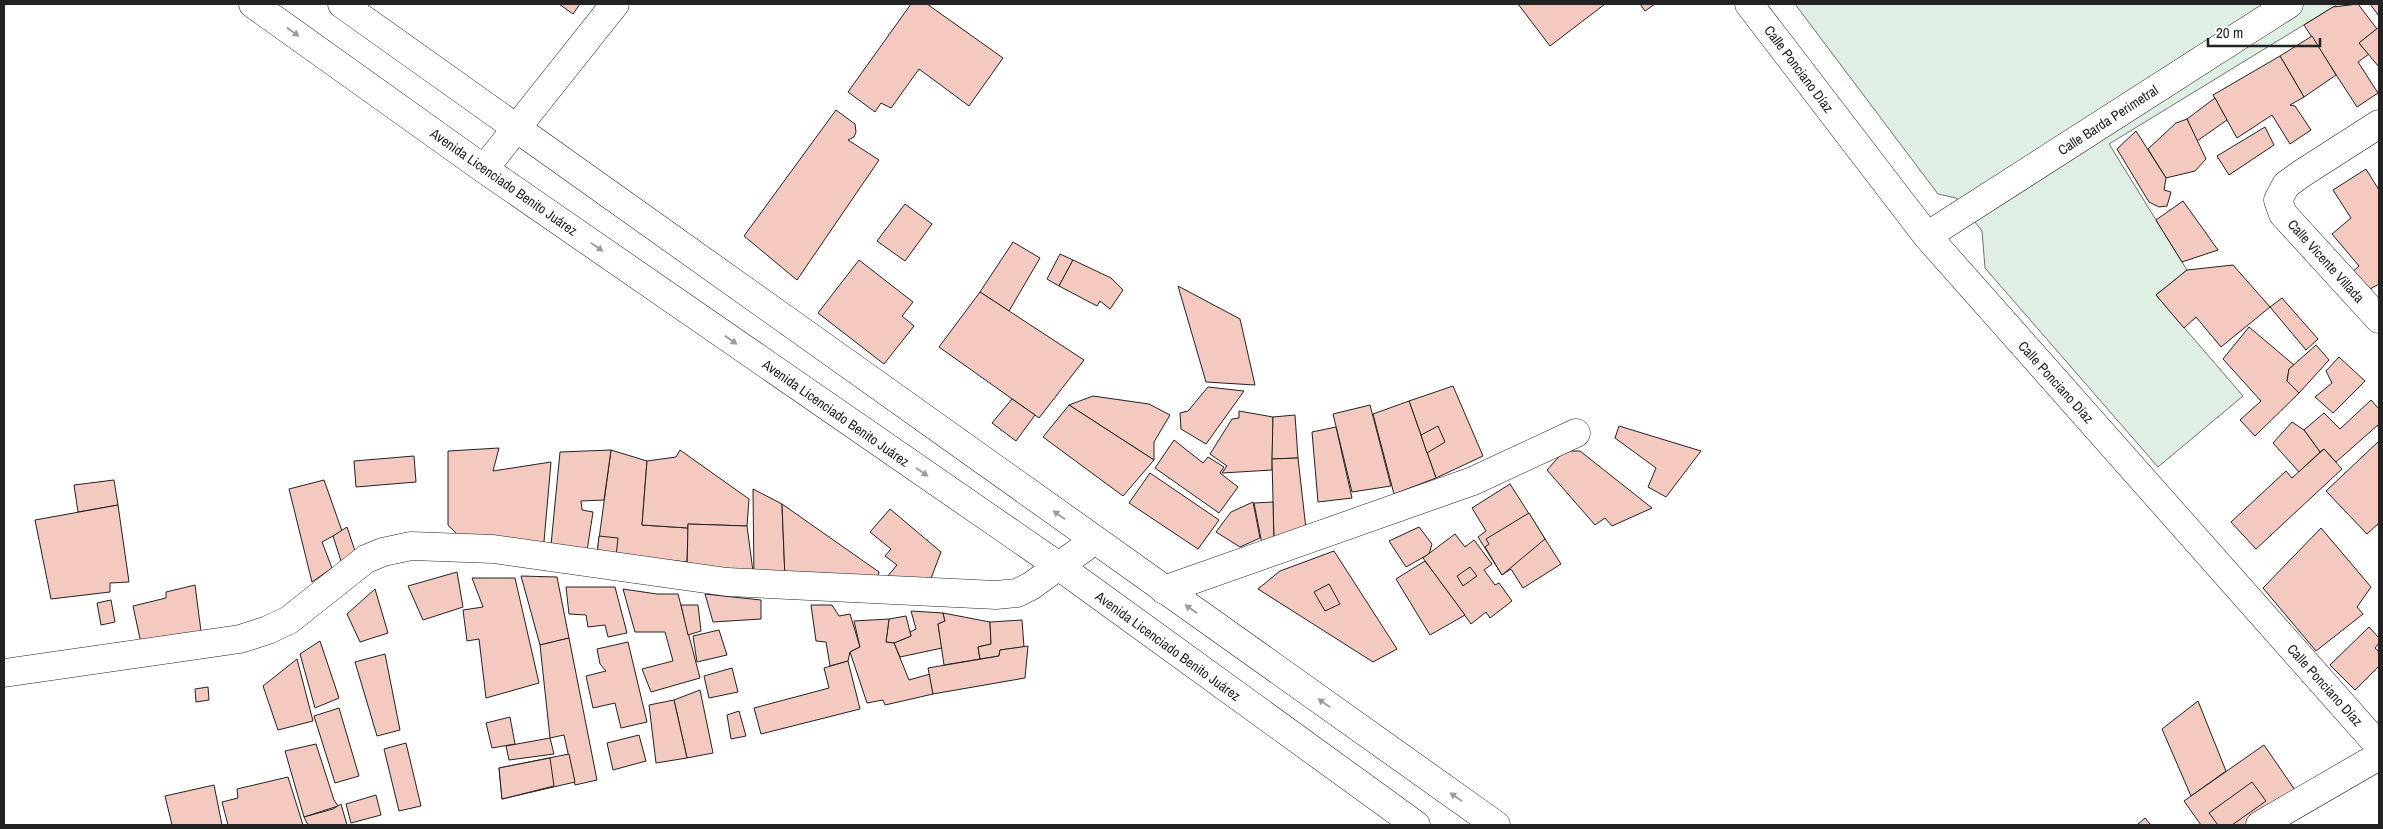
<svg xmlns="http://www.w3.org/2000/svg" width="2383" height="829" font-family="'Archivo Narrow',sans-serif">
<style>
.green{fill:#e0efe3;stroke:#6f6f6f}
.building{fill:#f3c9c0;stroke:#222}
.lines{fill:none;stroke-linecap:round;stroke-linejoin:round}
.minor-casing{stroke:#222;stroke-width:29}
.major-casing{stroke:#222;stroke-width:29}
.minor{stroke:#fff;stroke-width:28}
.major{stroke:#fff;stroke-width:28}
.oneway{fill:#9c9c9c}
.labels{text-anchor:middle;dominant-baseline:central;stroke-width:4;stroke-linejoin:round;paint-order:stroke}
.street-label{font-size:14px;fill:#222;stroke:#fff}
</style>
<rect width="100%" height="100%" fill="#fff"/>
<path class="green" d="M1795 4H2338L2109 144 2187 270 2156 295 2243 396 2158 467 1985 268 1982 231 1956 198 1938 194Z"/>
<g class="building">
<path d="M559 4H580L573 14Z"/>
<path d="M911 4H927L1003 58 969 106 919 69 891 108 881 103 875 112 848 92Z"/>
<path d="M1518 4H1605L1550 46Z"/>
<path d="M1640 4H1655L1645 11Z"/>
<path d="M2358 4 2377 29 2359 43 2369 54 2358 62 2378 93 2357 107 2304 25 2333 7Z"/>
<path d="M2370 4H2379V16Z"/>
<path d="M2379 27V67L2359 43Z"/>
<path d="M2312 36 2336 75 2304 97 2280 56Z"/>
<path d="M2280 56 2304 97 2290 105 2295 106 2311 130 2290 144 2272 115 2237 138 2213 95Z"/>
<path d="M2215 98 2227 120 2197 141 2187 119Z"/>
<path d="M836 110 855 124 856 132 854 137 848 140 879 160 797 280 744 236Z"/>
<path d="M2187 119 2206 159 2195 171 2166 178 2148 149 2176 123Z"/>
<path d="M2265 127 2274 145 2229 175 2217 156Z"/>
<path d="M2136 131 2166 178 2164 190 2171 192 2167 206 2159 207 2149 202 2117 149Z"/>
<path d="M2366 169 2379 190V284L2363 293 2348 276 2359 266 2332 234 2351 218 2333 190Z"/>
<path d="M2183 201 2218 250 2182 262 2156 220Z"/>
<path d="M905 204 932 224 905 261 877 241Z"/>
<path d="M1013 242 1040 258 1009 311 980 292Z"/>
<path d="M1060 254 1073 260 1059 286 1047 279Z"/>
<path d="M859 260 913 302 902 316 914 326 884 364 818 313Z"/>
<path d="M1073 260 1111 278 1123 290 1110 309 1100 301 1097 306 1059 286Z"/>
<path d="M2233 265 2270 307 2221 347 2196 317 2184 328 2156 295 2187 270Z"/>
<path d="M1178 286 1240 319 1255 385 1206 382Z"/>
<path d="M980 292 1084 360 1039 418 939 347Z"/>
<path d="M2282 298 2318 339 2306 350 2270 307Z"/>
<path d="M2249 327 2294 365 2289 369 2287 381 2299 393 2255 436 2240 420 2261 401 2223 359Z"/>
<path d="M2316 345 2329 360 2299 393 2287 381 2289 369Z"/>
<path d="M2339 357 2365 381 2333 413 2315 397 2332 383 2326 371Z"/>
<path d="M1453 386 1483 456 1436 478 1409 401Z"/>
<path d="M1208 387 1244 391 1206 444 1181 429 1180 413 1188 411Z"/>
<path d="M1093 396 1149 404 1170 415 1154 442V460L1069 405Z"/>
<path d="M1012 399 1035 415 1016 441 992 423Z"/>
<path d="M2371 400 2379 409V424L2336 462 2324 449 2320 452 2304 430 2324 413 2340 429Z"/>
<path d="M1409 401 1436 478 1394 494 1373 414Z"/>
<path d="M1069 405 1154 460 1123 496 1043 437Z"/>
<path d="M1370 405 1391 486 1352 492 1333 414Z"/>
<path d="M1239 411 1273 417 1272 470 1222 473 1227 466 1210 454 1232 419 1239 418Z"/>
<path d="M1295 415 1298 458 1272 459 1273 417Z"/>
<path d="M2292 422 2304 430 2320 452 2299 472 2273 443Z"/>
<path d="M1438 426 1445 442 1427 453 1421 435Z"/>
<path d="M1619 426 1701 451 1666 497 1648 487 1656 468 1615 438Z"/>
<path d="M1336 427 1352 498 1318 502 1312 432Z"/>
<path d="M1174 440 1203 463 1208 457 1224 467 1220 473 1238 487 1219 513 1155 468Z"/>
<path d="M2379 441V523L2367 534 2326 491Z"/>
<path d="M499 448 493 471 551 462 543 553 462 539 448 525V451Z"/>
<path d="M2324 449 2342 469 2256 549 2231 522 2286 471 2292 478Z"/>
<path d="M611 450 647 461 642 525 688 528 687 562 597 554Z"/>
<path d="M611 450 604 500 581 501 582 510 593 512 587 551 551 545 560 452Z"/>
<path d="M680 450 749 499 747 526 688 524V528L642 525 647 461 676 457Z"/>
<path d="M1564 451H1580L1652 508 1612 526 1605 518 1595 525 1547 470Z"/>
<path d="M414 456 416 482 356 487 354 461Z"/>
<path d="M1298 458 1306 529 1274 544 1272 459Z"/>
<path d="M1150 473 1219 520 1198 549 1129 503Z"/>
<path d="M114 480 118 505 78 512 74 485Z"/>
<path d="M324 480 342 531 322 542 332 568 312 582 289 489Z"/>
<path d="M1510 484 1561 564 1523 588 1511 569 1502 575 1478 537 1486 531 1472 508Z"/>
<path d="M753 489 782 504 785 578 754 579Z"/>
<path d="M1253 502 1260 538 1240 547 1216 532 1231 512Z"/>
<path d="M1273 502 1274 544H1262L1254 503Z"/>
<path d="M782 504 879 572 877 583 785 578Z"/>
<path d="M118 505 129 582 110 583V592L51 599 35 520Z"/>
<path d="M890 509 941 552 927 589 882 583 897 565 885 556 891 549 870 532Z"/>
<path d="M1529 513 1545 539 1502 575 1485 547 1489 544 1486 539Z"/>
<path d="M688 524 747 526 754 579 687 571Z"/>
<path d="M347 527 356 554 341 561 333 536Z"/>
<path d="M1419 527 1432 544 1429 554 1406 567 1389 541Z"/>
<path d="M2321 528 2371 587 2357 607 2363 614 2316 651 2263 588Z"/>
<path d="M1455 534 1465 547 1474 540 1492 564 1484 570 1495 585 1499 583 1512 601 1490 618 1486 612 1471 624 1423 558Z"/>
<path d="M599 536 618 538 616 556 597 554Z"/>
<path d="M1334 551 1397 649 1373 662 1258 589 1280 571Z"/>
<path d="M1425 561 1465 615 1430 635 1396 579Z"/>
<path d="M1470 567 1477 576 1463 586 1457 576Z"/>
<path d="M457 572 463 607 423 620 408 586Z"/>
<path d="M521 576 557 577 569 638 540 645Z"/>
<path d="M472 578H515L539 683 486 698 479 639 467 641 463 610 483 607Z"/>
<path d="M1329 584 1340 604 1325 611 1314 592Z"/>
<path d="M195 585 202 639 142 648 133 606 166 598V592Z"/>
<path d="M566 587H615L627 633 608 637 605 625 588 627 586 615 569 614Z"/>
<path d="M375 589 388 633 360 642 347 614Z"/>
<path d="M623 589 657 594H678L700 678 651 692 642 669 673 661 665 632H635Z"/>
<path d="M705 594 761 600V619L713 622Z"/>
<path d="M111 600 115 622 101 625 97 603Z"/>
<path d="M681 605H698L701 631 688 635Z"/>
<path d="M811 605H832L839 616 850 614 860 647 850 652 848 661 830 666 826 642 816 641Z"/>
<path d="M911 611 943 613 945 621 938 624 942 648 900 657 894 643 911 636 910 632 916 629Z"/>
<path d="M943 613 990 622 991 644 978 647 980 659 944 665 938 624 945 621Z"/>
<path d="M906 616 911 636 894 643 886 642 889 619Z"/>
<path d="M889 619 886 642 894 643 909 680 930 674 933 694 885 705 883 700 867 703 850 652 860 647 854 621Z"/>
<path d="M1022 620 1024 647 1000 650 999 656 980 659 978 647 991 644 990 622Z"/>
<path d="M2369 627 2379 638V643L2375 648 2379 652V666L2355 690 2330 665Z"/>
<path d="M719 630 727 655 697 662 693 636Z"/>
<path d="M569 638 597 780 575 785 564 735 550 738 540 645Z"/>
<path d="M320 641 339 698 315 708 300 654Z"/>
<path d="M628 642 647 722 621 728 615 703 593 708 586 676 606 671 600 664 597 649Z"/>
<path d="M1028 646 1025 678 933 694 928 668 999 656 1000 650Z"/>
<path d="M385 654 400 730 377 736 355 662Z"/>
<path d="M297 659 313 721 278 730 263 686Z"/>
<path d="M848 661 860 709 761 734 754 708 829 688 824 668Z"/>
<path d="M732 668 738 692 709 698 704 676Z"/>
<path d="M208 687 209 700 196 702 195 689Z"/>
<path d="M700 690 713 753 687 758 674 700Z"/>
<path d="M674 700 687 758 656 763 649 705Z"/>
<path d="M2198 701 2226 771 2191 796 2162 729Z"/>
<path d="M339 708 359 776 335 783 314 716Z"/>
<path d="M739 711 746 736 731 739 727 715Z"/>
<path d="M510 717 515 744 492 748 486 723Z"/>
<path d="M639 735 646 761 613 770 607 743Z"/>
<path d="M550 738 554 754 509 760 506 746Z"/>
<path d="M406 743 421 806 399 811 384 749Z"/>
<path d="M316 744 334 800 338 806 304 817 285 751Z"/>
<path d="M2264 745 2297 793 2250 825H2201L2184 801Z"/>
<path d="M569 754 575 782 502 799 499 768Z"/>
<path d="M550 758 554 786 502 799 499 768Z"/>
<path d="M288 777 303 825H228L222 802 238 798 237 789Z"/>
<path d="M2252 782 2266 801 2232 825H2218L2209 813Z"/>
<path d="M214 785 222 825H172L165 796Z"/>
<path d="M376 795 381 815 351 823 346 804Z"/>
<path d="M341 804 347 825H308L304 817 333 809Z"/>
<path d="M2145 818 2151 825H2137Z"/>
</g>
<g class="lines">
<g class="minor-casing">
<g id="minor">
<path d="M1749 4 1927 236 2379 746"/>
<path d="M2379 124 2301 174 2286 185 2278 200 2283 214 2379 319"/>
<path d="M484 169 615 4"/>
<path d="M1927 236 2289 4"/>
<path d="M1164 590 1473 481 1576 433"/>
<path d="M4 673 240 639 268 630 289 620 366 559 383 552 411 546 493 549 727 582 996 595 1017 593 1031 586 1095 540"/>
<path d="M2260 825 2379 756"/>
</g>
</g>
<g class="major-casing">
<g id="major">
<path d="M253 4 484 169 1060 567 1416 825"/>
<path d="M342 4 1496 825"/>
</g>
</g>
<use href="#minor" class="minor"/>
<use href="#major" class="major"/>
</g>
<defs><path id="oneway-solid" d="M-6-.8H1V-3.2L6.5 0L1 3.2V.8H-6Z" transform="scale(1.25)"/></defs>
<g class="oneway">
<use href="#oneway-solid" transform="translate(293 32) rotate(36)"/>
<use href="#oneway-solid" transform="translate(597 247) rotate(35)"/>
<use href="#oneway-solid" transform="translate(731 340) rotate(35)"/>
<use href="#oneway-solid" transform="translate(922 472) rotate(35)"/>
<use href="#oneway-solid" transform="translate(1059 515) rotate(-145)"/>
<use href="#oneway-solid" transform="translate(1191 609) rotate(-145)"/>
<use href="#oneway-solid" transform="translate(1324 703) rotate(-145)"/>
<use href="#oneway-solid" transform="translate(1456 797) rotate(-145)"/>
</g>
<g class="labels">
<g class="street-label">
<text transform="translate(1799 69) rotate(53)">Calle Ponciano Díaz</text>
<text transform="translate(2108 120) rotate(-33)">Calle Barda Perimetral</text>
<text transform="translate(504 182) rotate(35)">Avenida Licenciado Benito Juárez</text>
<text transform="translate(2326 261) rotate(48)">Calle Vicente Villada</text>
<text transform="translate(2056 382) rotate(48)">Calle Ponciano Díaz</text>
<text transform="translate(836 413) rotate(35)">Avenida Licenciado Benito Juárez</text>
<text transform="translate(1168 646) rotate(36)">Avenida Licenciado Benito Juárez</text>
<text transform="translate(2325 685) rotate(48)">Calle Ponciano Díaz</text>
</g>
</g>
<rect width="2383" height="829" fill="none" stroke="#222222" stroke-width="10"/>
<path d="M2208 38v8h112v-8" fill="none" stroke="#222222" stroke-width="2.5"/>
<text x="2216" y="38" font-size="15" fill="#222222" stroke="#ffffff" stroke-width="4" paint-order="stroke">20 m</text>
</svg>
